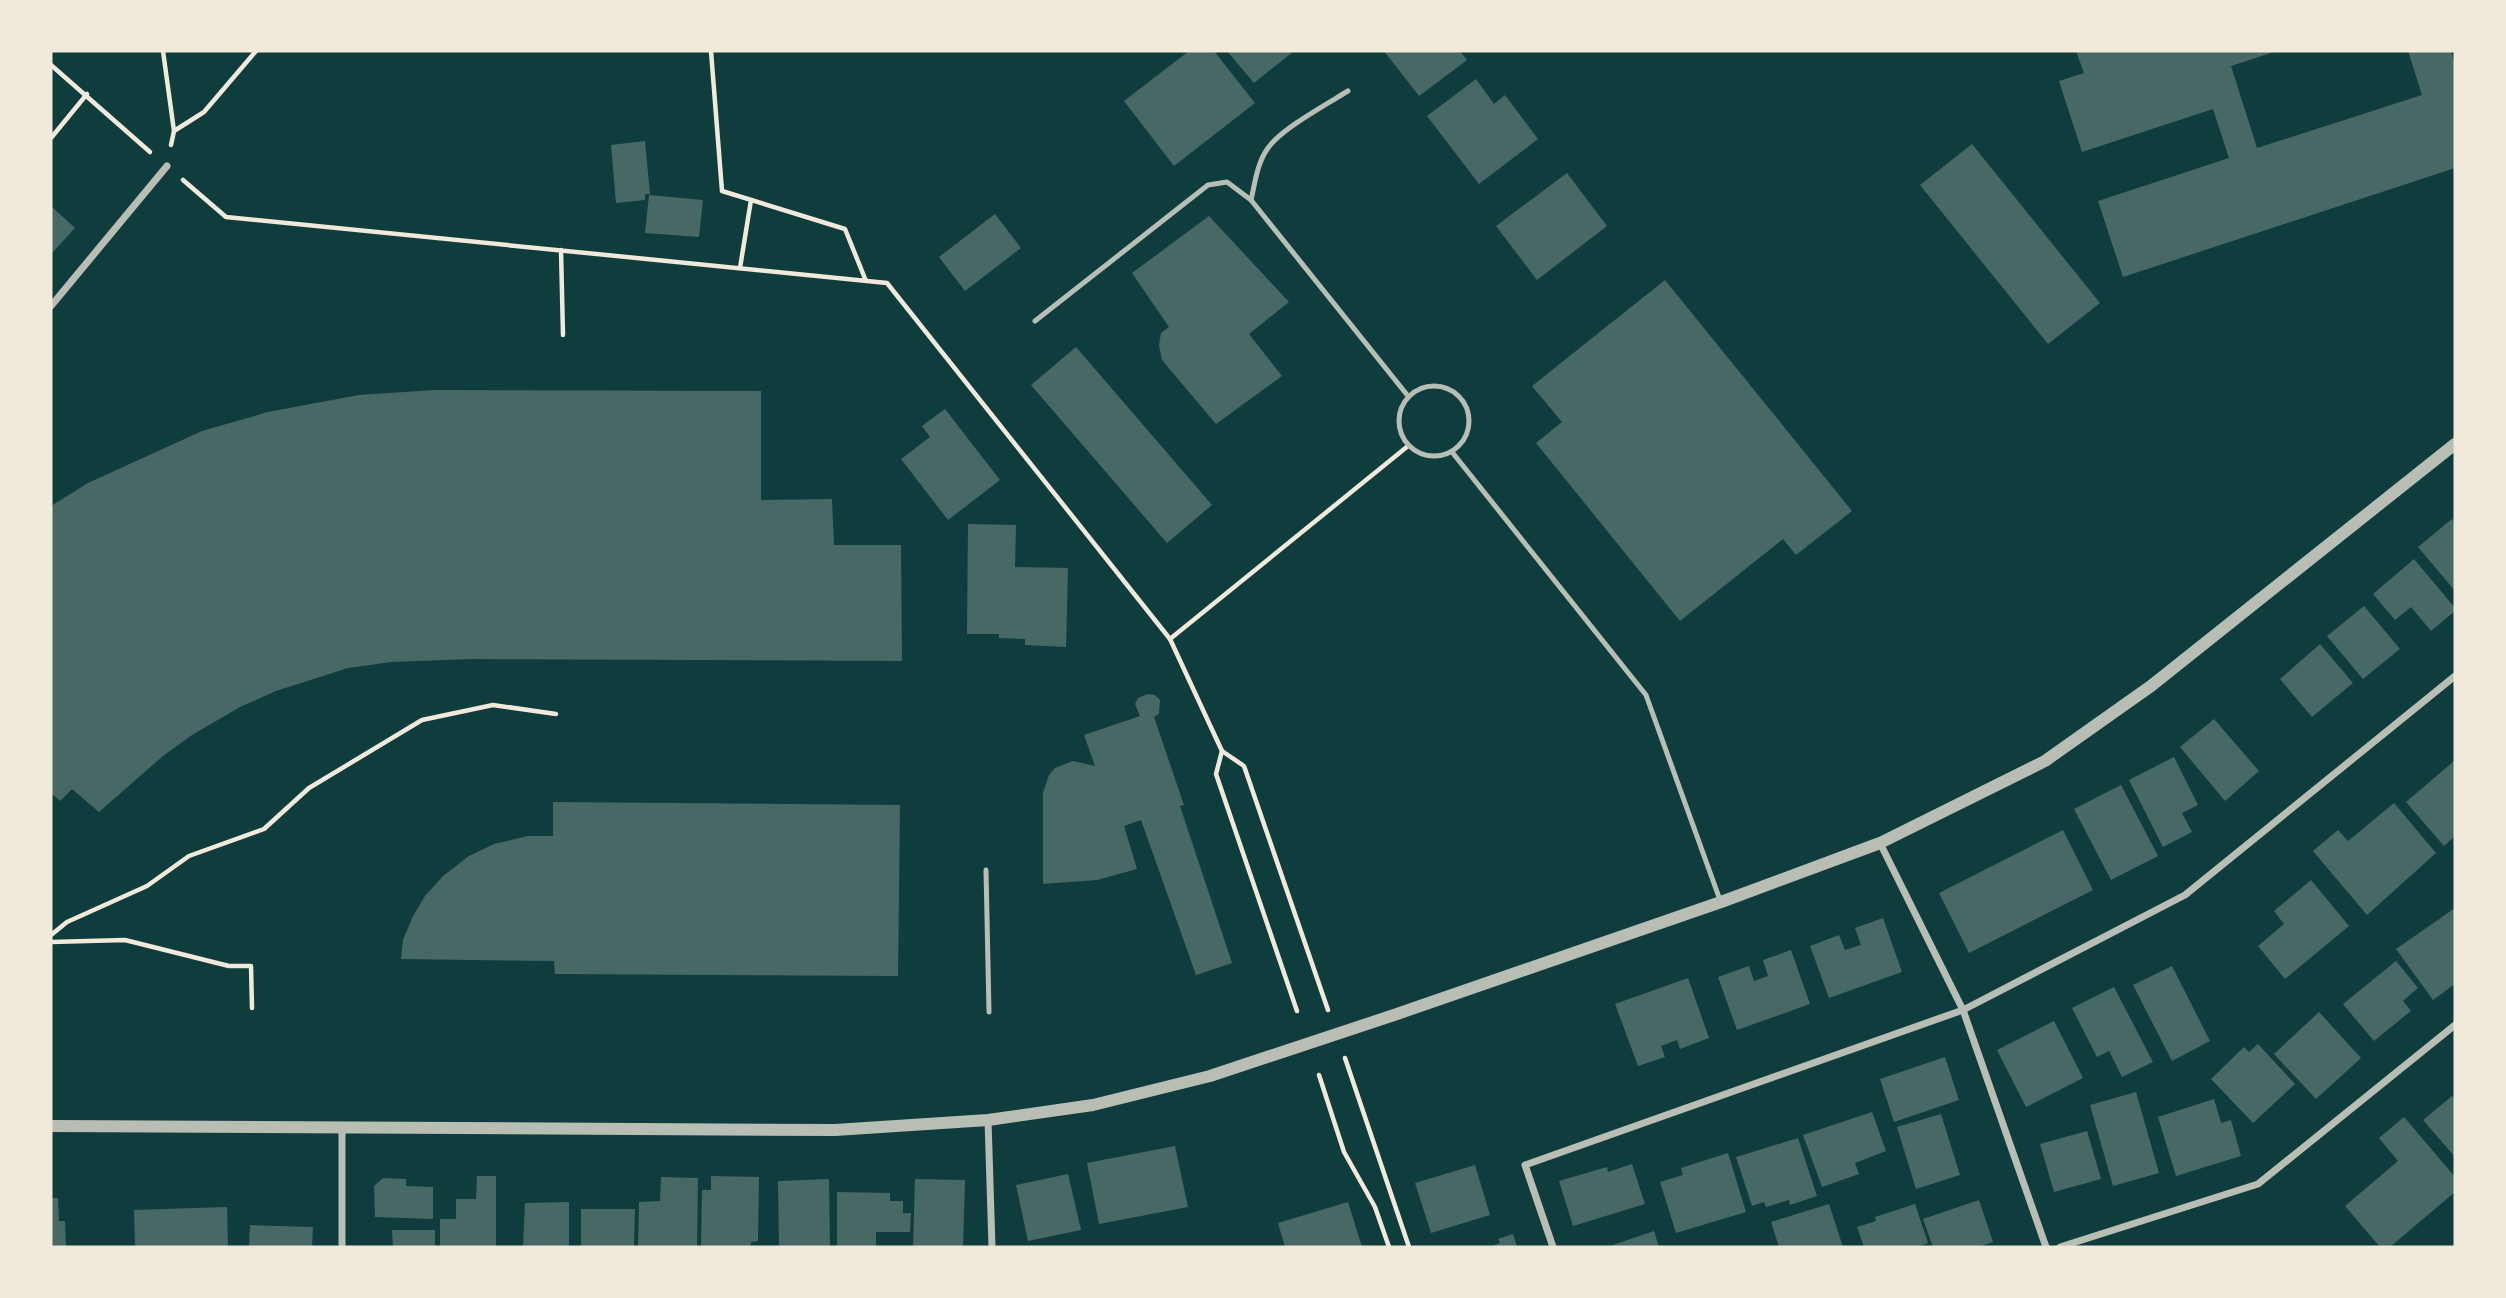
<svg xmlns="http://www.w3.org/2000/svg" width="2506" height="1298" font-family="Barlow,sans-serif">
<style>
.building{fill:#486865}
.lines{fill:none;stroke-linecap:round;stroke-linejoin:round}
.path{stroke:#f1e9da;stroke-width:4.5}
.service{stroke:#b8beb3;stroke-width:5}
.minor{stroke:#b8beb3;stroke-width:7}
.tertiary{stroke:#b8beb3;stroke-width:12}
</style>
<rect width="100%" height="100%" fill="#0f3d3e"/>
<g class="building">
<path d="M1189 51H1214L1255 103 1174 166 1124 101Z"/>
<path d="M1227 51H1294L1254 83Z"/>
<path d="M1384 51H1460L1467 60 1419 96Z"/>
<path d="M2076 51H2277L2231 66 2257 148 2422 95 2408 51H2451L2455 64V168L2123 277 2098 201 2229 158 2213 109 2082 152 2059 81 2084 73Z"/>
<path d="M1476 79 1494 104 1505 95 1538 139 1479 184 1427 116Z"/>
<path d="M645 141 650 194H645V200L616 203 611 145Z"/>
<path d="M1972 144 2100 303 2048 344 1920 185Z"/>
<path d="M1567 173 1607 226 1537 280 1496 226Z"/>
<path d="M649 195 703 200 699 237 645 233Z"/>
<path d="M51 206 75 228 51 254Z"/>
<path d="M995 214 1021 248 965 291 939 257Z"/>
<path d="M1209 216 1289 302 1249 334 1282 376 1216 424 1162 360 1159 345 1161 333 1169 327 1132 273Z"/>
<path d="M1665 280 1852 511 1796 555 1783 539 1680 621 1536 443 1562 422 1532 386Z"/>
<path d="M1076 347 1212 505 1167 543 1031 385Z"/>
<path d="M435 390 761 391V500L832 499 834 545H901L902 661 472 659 391 662 348 668 276 691 240 707 192 735 163 756 99 812 72 789 60 801 51 793V506L88 483 202 431 268 412 359 395Z"/>
<path d="M945 409 1000 480 948 520 901 459 930 437 922 426Z"/>
<path d="M2452 519 2455 523V591L2418 547Z"/>
<path d="M968 524 1016 525 1015 567 1068 568 1066 647 1025 645V639L999 638V634H967Z"/>
<path d="M2414 559 2455 608V611L2431 631 2411 607 2395 620 2373 594Z"/>
<path d="M2364 606 2400 649 2363 679 2327 636Z"/>
<path d="M2320 644 2353 683 2312 717 2280 679Z"/>
<path d="M1148 694 1155 695 1160 700 1159 714 1154 717 1184 805 1180 806 1232 963 1196 975 1141 820 1124 826 1137 869 1097 880 1043 884V793L1049 775 1055 768 1073 761 1095 766 1084 735 1140 716 1135 704 1138 698Z"/>
<path d="M2214 719 2259 771 2225 801 2180 747Z"/>
<path d="M2174 757 2198 805 2182 813 2192 832 2163 847 2129 780Z"/>
<path d="M2454 761 2455 836 2444 846 2406 802Z"/>
<path d="M2121 785 2158 856 2111 880 2074 809Z"/>
<path d="M553 802 900 805 898 976 555 974 554 961 401 959 403 940 413 916 425 896 443 876 469 856 494 844 528 836H553Z"/>
<path d="M2394 803 2436 853 2367 915 2313 851 2338 830 2348 841Z"/>
<path d="M2063 830 2093 890 1969 953 1939 893Z"/>
<path d="M2311 880 2349 926 2285 979 2258 946 2284 924 2274 911Z"/>
<path d="M2455 908V984L2433 1000 2396 949Z"/>
<path d="M1883 918 1902 972 1829 998 1810 946 1839 935 1845 950 1861 945 1855 928Z"/>
<path d="M1791 950 1810 1004 1737 1030 1718 977 1749 966 1754 981 1768 976 1763 960Z"/>
<path d="M2396 961 2418 988 2403 1001 2411 1011 2374 1041 2343 1004Z"/>
<path d="M2172 966 2210 1041 2172 1061 2133 985Z"/>
<path d="M1688 978 1709 1038 1680 1049 1677 1040 1661 1046 1665 1057 1638 1066 1615 1004Z"/>
<path d="M2114 987 2153 1062 2122 1077 2109 1051 2097 1057 2072 1008Z"/>
<path d="M2319 1012 2361 1058 2316 1099 2274 1054Z"/>
<path d="M2054 1021 2083 1078 2026 1107 1997 1050Z"/>
<path d="M2258 1044 2295 1084 2253 1123 2211 1079 2244 1047 2249 1052Z"/>
<path d="M1945 1057 1959 1100 1894 1122 1880 1079Z"/>
<path d="M2136 1092 2159 1173 2113 1186 2090 1105Z"/>
<path d="M2452 1096 2455 1100V1157L2423 1120Z"/>
<path d="M2214 1099 2221 1123 2231 1120 2241 1156 2176 1176 2158 1117Z"/>
<path d="M1872 1112 1886 1151 1855 1163 1859 1174 1822 1187 1803 1135Z"/>
<path d="M1941 1114 1960 1175 1916 1189 1897 1127Z"/>
<path d="M2404 1117 2455 1177V1192L2390 1247H2380L2345 1206 2398 1161 2379 1138Z"/>
<path d="M2087 1131 2101 1179 2054 1192 2040 1144Z"/>
<path d="M1798 1138 1817 1196 1790 1205 1789 1200 1766 1207 1764 1202 1752 1206 1736 1157Z"/>
<path d="M1175 1146 1188 1207 1099 1224 1087 1163Z"/>
<path d="M1728 1153 1746 1212 1676 1233 1660 1182 1683 1175 1681 1168Z"/>
<path d="M1632 1164 1645 1204 1573 1226 1559 1181 1607 1167 1608 1172Z"/>
<path d="M1475 1165 1490 1215 1431 1233 1415 1183Z"/>
<path d="M1068 1174 1081 1230 1028 1241 1016 1185Z"/>
<path d="M477 1176H496V1247H440V1219H456V1199H476Z"/>
<path d="M711 1176 759 1177 758 1241 751 1242V1247H701L702 1190H711Z"/>
<path d="M661 1177 698 1178 697 1247H638L639 1202 660 1201Z"/>
<path d="M383 1178 406 1179V1186L433 1187V1219L375 1217 374 1186Z"/>
<path d="M829 1179 830 1247H779L778 1181Z"/>
<path d="M915 1179 965 1180 963 1247H913Z"/>
<path d="M837 1192 890 1193V1201H903V1213H911L910 1232H876V1247H837Z"/>
<path d="M51 1198H58L59 1221H65L66 1247H51Z"/>
<path d="M1979 1200 1993 1242 1978 1247H1933L1923 1219Z"/>
<path d="M569 1202V1247H523L525 1203Z"/>
<path d="M1348 1202 1362 1247H1285L1278 1223Z"/>
<path d="M1829 1204 1843 1247H1779L1771 1222Z"/>
<path d="M1915 1204 1928 1243 1916 1247H1864L1857 1227 1876 1221 1875 1217Z"/>
<path d="M227 1207 228 1247H135L134 1210Z"/>
<path d="M581 1209H635L634 1247H581Z"/>
<path d="M250 1225 313 1227 312 1247H249Z"/>
<path d="M392 1230H435V1247H393Z"/>
<path d="M1654 1231 1659 1247H1607Z"/>
<path d="M1513 1234 1517 1247H1490L1500 1243 1498 1239Z"/>
</g>
<g class="lines">
<g class="path">
<path d="M163 51 174 131"/>
<path d="M711 51 722 191 845 229 866 281"/>
<path d="M51 65 150 152"/>
<path d="M51 138 87 94"/>
<path d="M171 145 174 131 204 112 256 51"/>
<path d="M183 180 226 217 887 283 1170 639 1222 751 1244 766 1328 1010"/>
<path d="M561 250 563 335"/>
<path d="M740 268 751 200"/>
<path d="M1170 639 1408 446"/>
<path d="M1222 751 1216 774 1297 1011"/>
<path d="M51 935 67 922 147 886 189 856 264 829 309 788 422 720 493 705 556 714"/>
<path d="M51 942 125 940 229 966H251L252 1008"/>
<path d="M1345 1058 1409 1247"/>
<path d="M1319 1075 1344 1152 1375 1207 1389 1247"/>
</g>
<g class="service">
<path d="M1348 91C1327 104 1281 129 1268 148 1257 163 1255 183 1251 200L1408 396"/>
<path d="M1035 321 1208 185 1227 182 1251 200"/>
<circle cx="1434" cy="421" r="35"/>
<path d="M1452 452 1646 695 1720 900"/>
<path d="M986 870 989 1012"/>
</g>
<g class="minor">
<path d="M51 306 167 166"/>
<path d="M1880 843 1963 1010 2046 1247"/>
<path d="M988 1120 992 1247"/>
<path d="M342 1127V1247"/>
<path d="M1553 1247 1525 1165 1963 1010 2185 895 2455 676"/>
<path d="M2060 1247 2258 1184 2455 1025"/>
</g>
<path class="tertiary" d="M51 1126 835 1130 988 1120 1093 1105 1210 1076 1397 1014 1721 902 1880 843 2045 761 2151 686 2455 444"/>
</g>
<rect width="2506" height="1298" fill="none" stroke="#f1e9da" stroke-width="105"/>
</svg>
